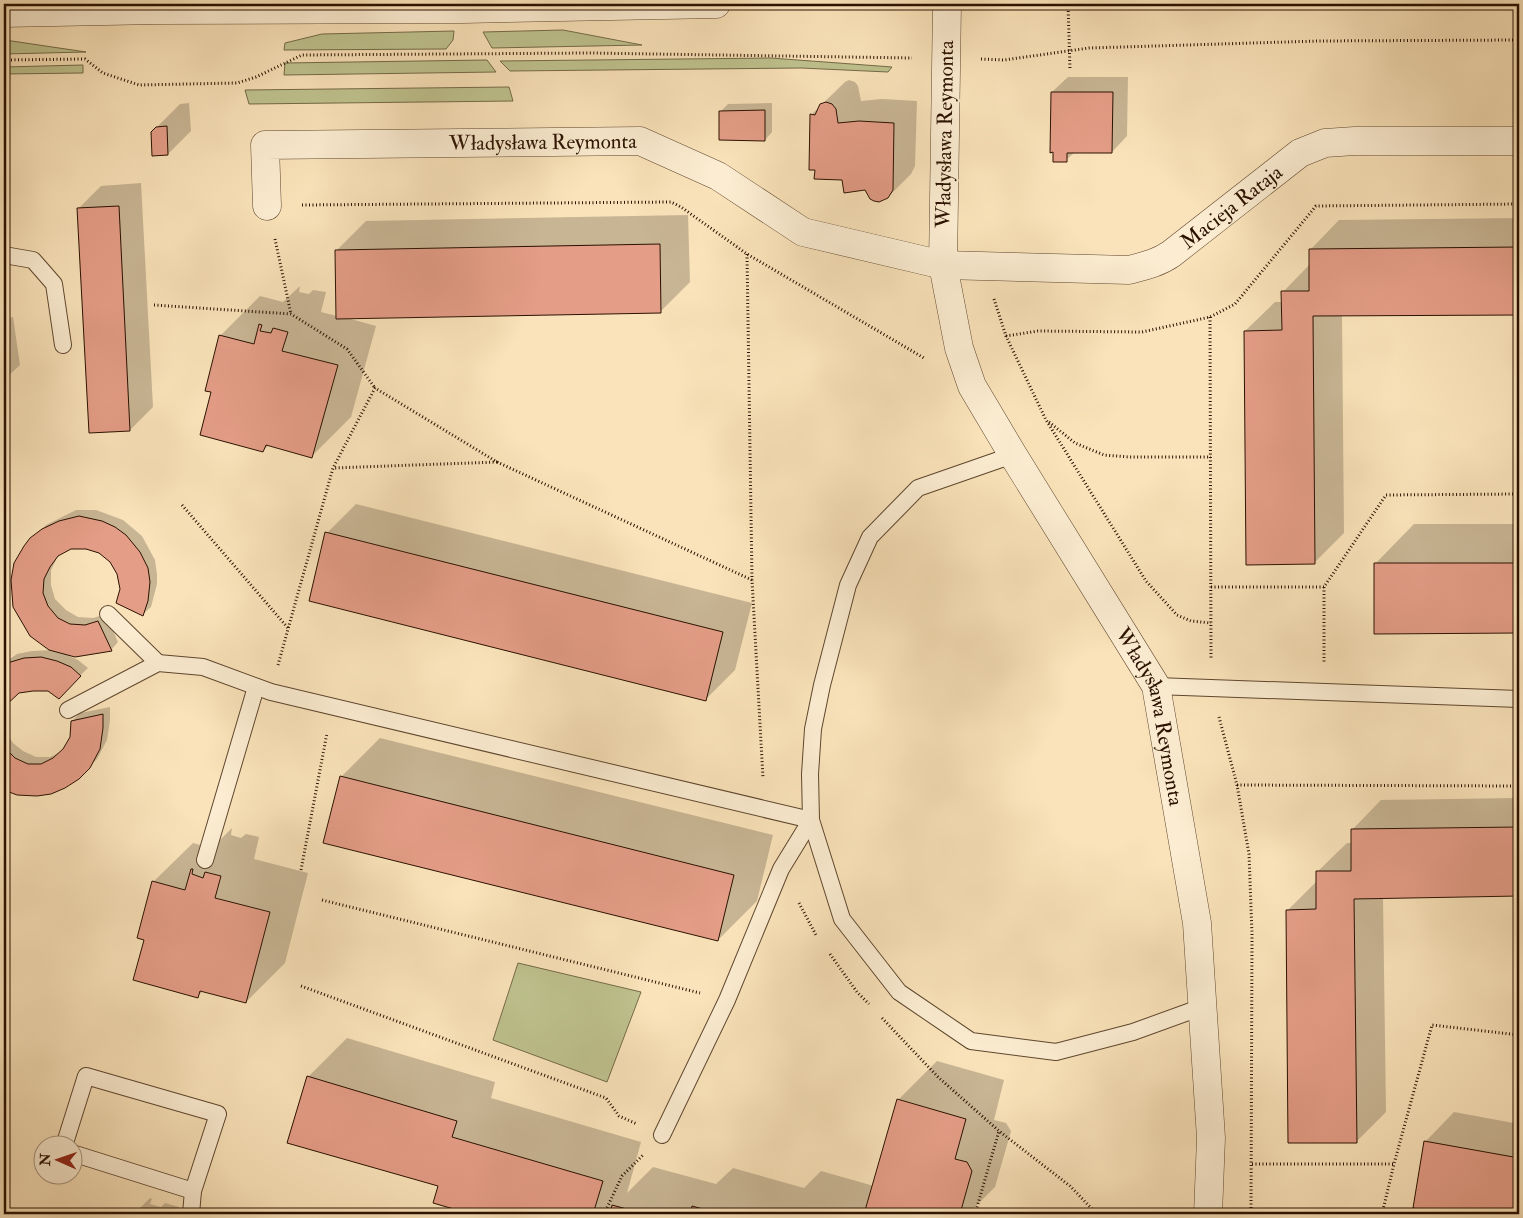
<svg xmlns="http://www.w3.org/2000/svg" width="1523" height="1218" font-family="'IM FELL Double Pica',serif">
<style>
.green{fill:#bfc38f;stroke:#746a48}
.shadow{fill:#0003}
.building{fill:#e49d87;stroke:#2a1100}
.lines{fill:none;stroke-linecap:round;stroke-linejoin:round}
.service-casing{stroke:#5e462e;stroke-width:18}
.minor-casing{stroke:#5e462e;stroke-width:29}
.tertiary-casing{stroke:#5e462e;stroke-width:29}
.path{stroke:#2a1100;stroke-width:3;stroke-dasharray:1 2.5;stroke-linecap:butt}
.service{stroke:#fcedd2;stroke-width:16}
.minor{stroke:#fcedd2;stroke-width:28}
.tertiary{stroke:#fcedd2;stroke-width:28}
.labels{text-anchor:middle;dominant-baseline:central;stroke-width:4;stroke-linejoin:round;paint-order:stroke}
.street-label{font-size:21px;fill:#2a1100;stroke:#fcedd2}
</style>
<rect width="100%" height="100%" fill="#fae3ba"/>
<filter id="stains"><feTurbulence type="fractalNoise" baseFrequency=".004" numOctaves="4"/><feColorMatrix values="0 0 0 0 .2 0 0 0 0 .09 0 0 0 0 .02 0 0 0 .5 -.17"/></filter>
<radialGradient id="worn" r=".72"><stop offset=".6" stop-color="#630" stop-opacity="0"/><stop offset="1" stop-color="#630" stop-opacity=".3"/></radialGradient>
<g class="green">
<path d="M563 30 642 45 492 48 483 32Z"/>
<path d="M454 31 453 40 446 49 284 50 285 43 322 34Z"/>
<path d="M4 40H5L86 52 4 54Z"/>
<path d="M771 58 892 67 888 72 801 68 510 71 500 61Z"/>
<path d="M487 60 496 72 284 75 285 63Z"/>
<path d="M83 65V73L4 74V67Z"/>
<path d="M509 87 513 101 249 104 245 90Z"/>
<path d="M518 963 641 992 607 1082 493 1040Z"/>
</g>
<g class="shadow">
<path d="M1068 77H1128L1127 136 1112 152H1075L1066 160 1052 92Z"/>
<path d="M849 80 855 82 858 86 861 101 882 99 917 101 915 166 911 174 888 197 843 179 811 115 845 82Z"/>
<path d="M189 103 191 131 168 154 157 127 180 104Z"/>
<path d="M772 103V132L765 140 720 112 728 104Z"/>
<path d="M141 183 153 407 130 430 78 209 101 186Z"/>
<path d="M688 215 690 282 660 312 347 318 376 326 351 417 312 456 269 445 263 451 212 391 220 336 260 296 283 302 300 286 299 292 309 294 313 290 326 292 321 312 337 316V250L366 221Z"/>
<path d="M1519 218V314L1342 315 1344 533 1315 562 1245 331 1275 302H1283V292L1310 264V250L1339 220Z"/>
<path d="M13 317 20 365 4 380V319Z"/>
<path d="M356 504 752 603 735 670 706 699 327 533Z"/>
<path d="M76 510H96L123 520 142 536 155 560 157 574V584L151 607 143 614 121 589 119 574 111 561 100 552 86 548H71L60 554 57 558 51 570V585L55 599 66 610 78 617 93 618 106 614 118 642 111 650 67 655 78 660 88 668 58 697 49 690H33L18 692 7 703 4 717 6 732 13 743 23 751 36 757H50L62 751 71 737 72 721 80 713 110 707V720L107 740 97 759 78 778 17 794 4 788V663L17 654 32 651 52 650 25 547 46 525Z"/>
<path d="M1414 524H1519V632L1375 633V564Z"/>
<path d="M380 738 773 835 757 901 718 940 341 777Z"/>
<path d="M1519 798V894L1383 897 1386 1112 1356 1142 1287 911 1316 882 1317 872 1347 843H1352V830L1381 800Z"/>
<path d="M232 828 231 835 241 838 246 834 259 837 254 859 308 873 285 963 246 1002 203 991 198 996 145 939 153 882 193 843 212 848Z"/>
<path d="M347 1038 495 1082 491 1098 641 1142 627 1193 653 1167 716 1184 733 1168 804 1188 821 1171 874 1186 898 1100 937 1061 1004 1080 994 1120 1006 1123 1011 1131 995 1187 968 1214H476L434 1202 439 1185 308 1077Z"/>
<path d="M1454 1112 1519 1124V1214H1454L1414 1207 1425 1142Z"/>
<path d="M150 1198 152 1199 150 1204 161 1207 165 1203 179 1207 176 1214H134Z"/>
<path d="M110 1209 127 1214H105Z"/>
</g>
<g class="building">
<path d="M1051 92H1113L1112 153H1067V162H1053V152L1050 153Z"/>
<path d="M826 102 832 104 836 109 838 123 859 121 894 123 893 190 888 198 879 202 874 201 870 199 865 190 844 193 842 180 814 179 815 170H809L810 114 815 115 820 104Z"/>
<path d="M765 110V141L719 140V111Z"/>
<path d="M167 126 168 155 152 156 151 132 156 127Z"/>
<path d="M119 206 130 431 89 433 77 208Z"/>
<path d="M660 244 661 313 336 319 335 250Z"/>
<path d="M1519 247V315L1313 316 1315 564 1246 565 1244 331 1282 330 1281 291H1309V249Z"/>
<path d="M259 324 262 325 260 331 271 333 273 328 288 332 282 351 338 365 312 458 266 445 263 452 200 435 211 392 205 391 219 335 254 344Z"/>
<path d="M79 516 102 521 115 527 126 535 140 552 148 568 150 582 148 601 143 616 116 603 120 589 117 574 110 562 99 553 86 549H71L58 556 50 567 44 579 43 593 48 606 58 618 70 624 85 625 98 621 112 651 75 657 49 650 30 636 13 607 11 580 14 563 24 546 30 538 42 529 59 521Z"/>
<path d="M325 532 723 632 706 701 309 601Z"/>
<path d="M1374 563H1519V633L1374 634Z"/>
<path d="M41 657 57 661 71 667 81 676 59 699 48 691H33L19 693 4 707V664L24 658Z"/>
<path d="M103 714V728L100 749 90 768 79 779 65 788 51 794 37 796 17 795 4 790V747L15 758 28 764H41L53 758 63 749 70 737 71 721Z"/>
<path d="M340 776 734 875 718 941 323 843Z"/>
<path d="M1519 827V896L1354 899 1357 1143H1288L1286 910 1316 909V871H1351V829Z"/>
<path d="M191 869H193L192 874 203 878 205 872 221 876 215 898 270 912 246 1003 200 991 198 998 133 980 144 940 137 938 152 881 185 890Z"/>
<path d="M307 1076 457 1121 452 1137 603 1181 593 1214H471L433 1203 438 1186 287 1143Z"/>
<path d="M897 1099 966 1119 955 1159 967 1162 972 1171 960 1214H864Z"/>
<path d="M1424 1141 1519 1158V1214H1447L1413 1208Z"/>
<path d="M612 1205 645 1214H610Z"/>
<path d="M692 1206 721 1214H690Z"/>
</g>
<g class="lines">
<g class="service-casing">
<g id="service">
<path d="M4 255 33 260 54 284 63 345"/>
<path d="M1013 455 918 488 870 537 848 585 822 685 813 729 810 774 811 820 842 919 899 992 971 1041 1056 1052 1133 1032 1202 1007"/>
<path d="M108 614 158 663"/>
<path d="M1156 686 1519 699"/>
<path d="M68 710 158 663 203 667 271 692 811 820"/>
<path d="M205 860 256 687"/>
<path d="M662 1135 727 1000 781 869 811 820"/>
<path d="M64 1146 86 1076 218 1114 193 1191 191 1214"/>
<path d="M72 1153 193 1191"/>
</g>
</g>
<g class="minor-casing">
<g id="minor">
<path id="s1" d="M947 4 943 265 959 348 972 386 1013 455 1156 686 1197 923 1211 1138 1208 1214"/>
<path id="s2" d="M267 206 265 145 640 141 718 176 803 232 943 265 1129 270C1144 266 1158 263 1171 254L1300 153 1325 143 1355 141H1519"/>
</g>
</g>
<g class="tertiary-casing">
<path id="tertiary" d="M4 13 157 10 463 9 716 4"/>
</g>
<g class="path">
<path d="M1068 4 1070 70"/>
<path d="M981 59 1004 60 1089 48 1319 41 1519 40"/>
<path d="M4 60 85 59 103 73 139 85 237 83 256 77 302 55 590 53 912 58"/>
<path d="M302 205 671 202 681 207 747 254 924 358"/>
<path d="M275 239 291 314"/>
<path d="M747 254 752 580 763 778"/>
<path d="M994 299 1006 336 1046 420 1146 581 1177 615 1191 621 1211 623"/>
<path d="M154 305 291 314 347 349 375 388"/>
<path d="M1210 317 1211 659"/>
<path d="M1006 336 1038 331 1142 332 1210 317 1235 304 1316 206 1519 204"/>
<path d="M1049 422 1075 443 1104 455 1129 457H1211"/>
<path d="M497 462 752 580"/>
<path d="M182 505 288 628"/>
<path d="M1211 587H1324L1386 495 1519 494"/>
<path d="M1324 587V664"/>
<path d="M278 665 333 468 375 388 497 462 333 468"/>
<path d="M1219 717 1237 785 1249 854 1252 935 1251 1214"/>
<path d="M1237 785 1519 786"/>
<path d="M301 870 327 733"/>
<path d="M322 900 700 993"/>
<path d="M799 903 816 935"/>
<path d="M830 954 857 992 869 1004"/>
<path d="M301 986 606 1098 619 1116 637 1124"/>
<path d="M882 1018 938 1077 999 1131 1070 1186 1097 1214"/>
<path d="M1252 1164H1394"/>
<path d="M976 1210 986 1214"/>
<path d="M604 1214 622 1176 643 1155"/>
<path d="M975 1214 999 1131"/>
<path d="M1382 1214 1394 1164 1432 1025 1519 1035"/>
</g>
<use href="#service" class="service"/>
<use href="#minor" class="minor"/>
<use href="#tertiary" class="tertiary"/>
</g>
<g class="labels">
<g class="street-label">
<text transform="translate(945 134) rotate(-89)">Władysława Reymonta</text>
<text stroke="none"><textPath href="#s2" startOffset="339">Władysława Reymonta</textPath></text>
<text stroke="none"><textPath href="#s2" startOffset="1075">Macieja Rataja</textPath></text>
<text stroke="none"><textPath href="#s1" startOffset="765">Władysława Reymonta</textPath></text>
</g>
</g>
<rect width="1523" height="1218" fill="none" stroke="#fae3ba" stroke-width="20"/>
<rect x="5" y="5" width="1513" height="1208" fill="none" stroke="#2a1100" stroke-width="2.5"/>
<rect x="10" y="10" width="1503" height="1198" fill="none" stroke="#2a1100"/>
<g transform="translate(58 1160) rotate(272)"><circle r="24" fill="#fcedd2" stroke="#a8957e"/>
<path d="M0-4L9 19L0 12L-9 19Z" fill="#8f2418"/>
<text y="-8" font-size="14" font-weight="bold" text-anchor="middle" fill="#2a1100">N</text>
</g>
<rect width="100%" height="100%" filter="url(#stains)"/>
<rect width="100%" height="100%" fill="url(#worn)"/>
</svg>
